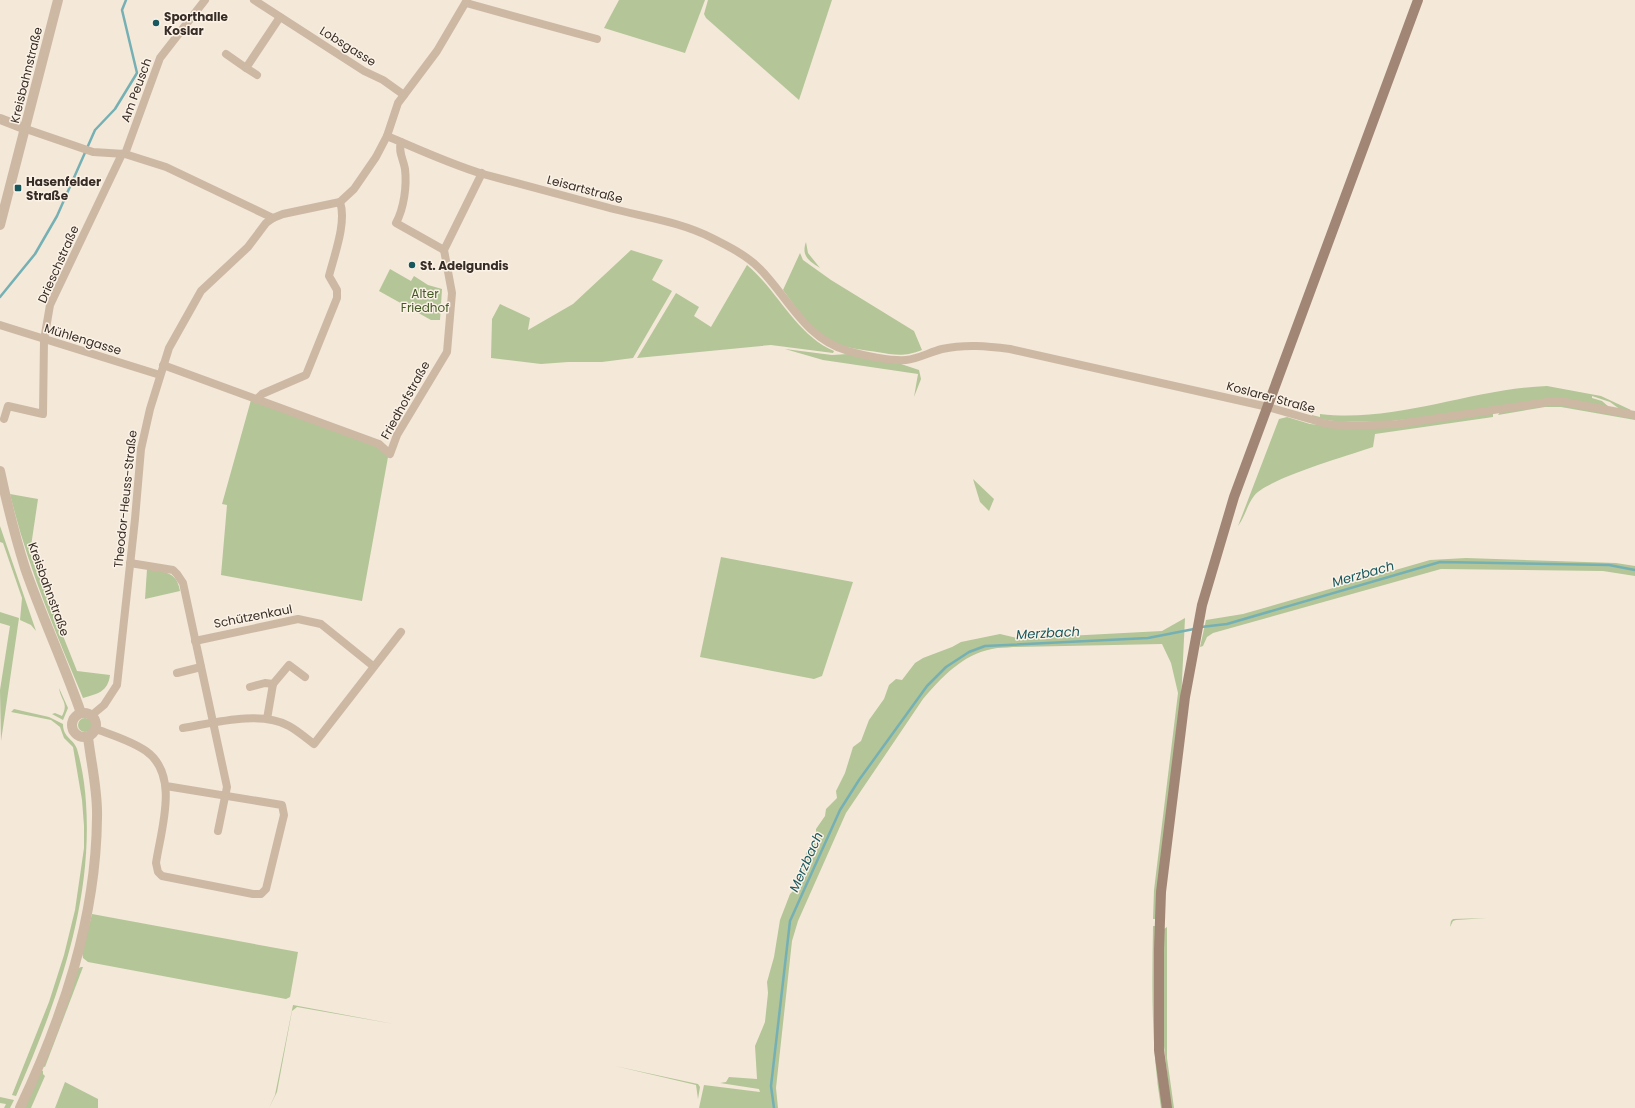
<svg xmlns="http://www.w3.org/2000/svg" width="1635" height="1108" font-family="Poppins,sans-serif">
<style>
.green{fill:#b4c598}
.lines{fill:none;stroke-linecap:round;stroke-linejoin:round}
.stream{stroke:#75b0b4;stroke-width:2.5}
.minor{stroke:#cdb8a4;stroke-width:8}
.tertiary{stroke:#cdb8a4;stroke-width:10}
.secondary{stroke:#a18675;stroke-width:10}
.poi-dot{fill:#17575e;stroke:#fbf2e6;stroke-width:1.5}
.labels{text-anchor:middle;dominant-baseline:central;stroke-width:3;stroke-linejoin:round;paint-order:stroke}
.poi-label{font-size:12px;font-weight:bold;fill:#382c26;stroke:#fbf2e6;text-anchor:start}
.street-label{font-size:12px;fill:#382c26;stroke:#fbf2e6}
.park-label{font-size:12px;fill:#455927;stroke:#fbf2e6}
.water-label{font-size:13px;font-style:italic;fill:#17575e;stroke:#fbf2e6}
</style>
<rect width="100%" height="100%" fill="#f4e8d9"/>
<g class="green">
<path d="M619 0H705L685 53 604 28Z"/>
<path d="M708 0H832L799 100 706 18 704 14Z"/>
<path d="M806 242 808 253 820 268C809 261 801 256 806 242Z"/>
<path d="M631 250 663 260 652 280 672 291 633 358 602 362H568L541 364 491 358 492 319 500 304 530 318 528 330 573 304Z"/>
<path d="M800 253 803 260 831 280 914 331 922 350C904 357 895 355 877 352 865 350 852 349 840 345 815 336 798 310 783 290Z"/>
<path d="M747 265C778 291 796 335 834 351L833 353 771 345 637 358 676 293 699 307 694 316 711 327Z"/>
<path d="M390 269 411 281 414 276 428 285 442 289 440 320H431L379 291Z"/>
<path d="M785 349 832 355 848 354 898 363 919 370 921 379 914 397 918 374 823 360Z"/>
<path d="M1547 386 1601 396 1631 410H1621L1610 402 1592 396V398L1602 401 1609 407 1572 400 1391 421 1341 422 1312 418V415L1320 417V414C1397 423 1470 389 1547 386Z"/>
<path d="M251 400 379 446 388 457 362 601 221 575 227 505 222 504Z"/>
<path d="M1541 405H1570L1635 418V420L1561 407H1545L1498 415 1500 412Z"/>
<path d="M1493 413V417L1375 434 1373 447C1350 455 1266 479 1254 496 1247 505 1245 517 1238 526L1279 419 1287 417 1310 424 1347 428Z"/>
<path d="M973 479 994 499 989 511 980 502Z"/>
<path d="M10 494 38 499 30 553 77 671 110 675C108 692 97 694 83 698 55 631 27 565 10 494Z"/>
<path d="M0 526 36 631 31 625 20 620 22 598 3 543 0 542Z"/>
<path d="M721 557 853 582 822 676 814 679 700 657Z"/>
<path d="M1466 558 1616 563 1635 566V576L1603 571 1441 569 1213 633 1207 637 1203 646 1200 647 1206 620 1243 614 1430 560Z"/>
<path d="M147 569C164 572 177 571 180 591L145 599Z"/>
<path d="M0 612 19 618 1 741 0 690 10 626 0 623Z"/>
<path d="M1185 618 1181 701 1157 919H1153L1154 890 1178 693 1171 663 1162 644 1013 647C1006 648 999 647 992 649 963 654 941 678 923 699L846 813 798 921 792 941 776 1088 778 1108H699L704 1085 760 1092 759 1089 720 1083 726 1082 729 1077 757 1079 755 1046 765 1022 768 993 767 982 774 957 780 920 790 894 795 889 805 866 806 853 816 837V829L825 816 826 809 837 798 836 791 845 773 853 747 861 741 869 720 884 699 889 685 896 679 902 680 915 663 923 658 952 647 961 642 1000 634 1017 638 1048 637 1162 631Z"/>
<path d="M59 688 68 708 63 720 52 714 55 713 62 716C69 703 61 701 59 688Z"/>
<path d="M14 709 49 717 63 724C63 738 74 739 77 749 82 766 85 786 86 803 93 905 56 1004 16 1096L12 1095 49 1002 64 955 75 910 84 848V826L82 800 73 747 64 738 60 727 51 720 11 712Z"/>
<circle cx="85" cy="725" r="7"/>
<path d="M92 914 298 952 290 997 286 999 88 962 83 958 82 952Z"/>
<path d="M1487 918 1456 920 1453 921 1450 927 1451 921 1453 919Z"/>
<path d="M1153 926H1156L1164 1108H1161C1151 1047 1152 987 1153 926Z"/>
<path d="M1167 927V1058L1174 1108H1171L1163 1038 1164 929Z"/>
<path d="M81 967H83L45 1067 43 1066 77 969Z"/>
<path d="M293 1005 394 1024 297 1007 292 1011 277 1092 269 1108 275 1095Z"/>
<path d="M615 1066 698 1084 700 1087 698 1099 696 1085Z"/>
<path d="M41 1070 43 1071V1074L45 1076 31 1108H24Z"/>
<path d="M65 1082 98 1099V1108H55Z"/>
<path d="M0 1097 14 1100 10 1108H4L6 1104 0 1103Z"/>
</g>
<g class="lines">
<g class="stream">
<path d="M0 297 35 254 57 216 95 130 115 109 137 73 122 10 126 0"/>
<path d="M1201 627 1227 624 1440 562 1609 565 1635 570"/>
<path d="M774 1108 771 1086 790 921 840 810 859 780 927 686 946 667 969 652 985 646 1148 638 1194 629"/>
</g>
<g class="minor">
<path d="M254 0 364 71 383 80 404 95"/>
<path d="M466 3 597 39"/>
<path d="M226 54 246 68 280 17"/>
<path d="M246 68 257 75"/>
<path d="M26 129 93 152 125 154 166 167 273 218"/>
<path d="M387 136C418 149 450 164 483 174 524 185 565 196 606 207 642 217 679 221 712 238 728 246 746 255 759 268 788 297 805 339 848 351 863 355 890 361 906 360 918 359 930 352 942 349 965 344 987 346 1010 349L1268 407 1327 424 1348 426 1398 424 1548 402H1565L1635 415"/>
<path d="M401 142C398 152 403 158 405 169 407 186 404 208 396 223L444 250"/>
<path d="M125 154 160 58 205 0"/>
<path d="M0 325 160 375"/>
<path d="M163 365 379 444 390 454 397 435 447 352 452 293 444 250 482 173"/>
<path d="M256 400 262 394 306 375 337 298V290L329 276C334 256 347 222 340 202"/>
<path d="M4 419 8 406 43 414 44 340 50 305 122 154"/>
<path d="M130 563 173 570 177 574 183 583 227 787 218 831"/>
<path d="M195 641 298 619 321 624 373 666"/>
<path d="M177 673 201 667"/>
<path d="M250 687 265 683 273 684"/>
<path d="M92 715 104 705 117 685 135 519 141 449 150 409 169 348 201 291 248 247 266 223 273 218 283 214 340 202 354 189 376 157 387 136 398 103 437 51 467 0"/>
<path d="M267 719 273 684 289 665 305 677"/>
<path d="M183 728C213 723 261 710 289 726 298 731 306 738 314 744L401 632"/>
<path d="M96 729C112 735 132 741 146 751 180 775 161 829 156 863L158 872 162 876 253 894H261L266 889 284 815 282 805 166 786"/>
</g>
<g class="tertiary">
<path d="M0 119 26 129"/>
<path d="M0 225 58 0"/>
<path d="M0 471C7 504 15 536 25 568 42 617 64 664 81 713"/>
<circle cx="84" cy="725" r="12"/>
<path d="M20 1108C63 1017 96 919 97 818 98 791 91 763 88 737"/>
</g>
<path class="secondary" d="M1167 1108 1159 1050V949L1161 892 1185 697 1202 605 1234 497 1418 0"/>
</g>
<g class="poi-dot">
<circle cx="156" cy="23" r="4"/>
<rect x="14" y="184" width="8" height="8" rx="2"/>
<circle cx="412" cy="265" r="4"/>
</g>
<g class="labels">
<g class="poi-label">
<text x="164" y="16">Sporthalle<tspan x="164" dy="14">Koslar</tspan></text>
<text x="26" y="181">Hasenfelder<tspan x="26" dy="14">Straße</tspan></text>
<text x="420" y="265">St. Adelgundis</text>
</g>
<g class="street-label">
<text transform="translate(348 46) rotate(32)">Lobsgasse</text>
<text transform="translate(26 75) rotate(-76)">Kreisbahnstraße</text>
<text transform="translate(136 90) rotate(-70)">Am Peusch</text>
<text transform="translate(585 189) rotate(15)">Leisartstraße</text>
<text transform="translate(58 264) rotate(-66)">Drieschstraße</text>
<text transform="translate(83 339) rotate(17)">Mühlengasse</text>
<text transform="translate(1271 397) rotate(15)">Koslarer Straße</text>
<text transform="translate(405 400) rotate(-61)">Friedhofstraße</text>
<text transform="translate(125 499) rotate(-84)">Theodor-Heuss-Straße</text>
<text transform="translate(49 589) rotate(70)">Kreisbahnstraße</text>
<text transform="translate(253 616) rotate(-11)">Schützenkaul</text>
</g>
<g class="park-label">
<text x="425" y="293">Alter<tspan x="425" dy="14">Friedhof</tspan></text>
</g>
<g class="water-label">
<text transform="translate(1363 574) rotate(-16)">Merzbach</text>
<text transform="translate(1048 633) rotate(-3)">Merzbach</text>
<text transform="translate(806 862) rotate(-66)">Merzbach</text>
</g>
</g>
</svg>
